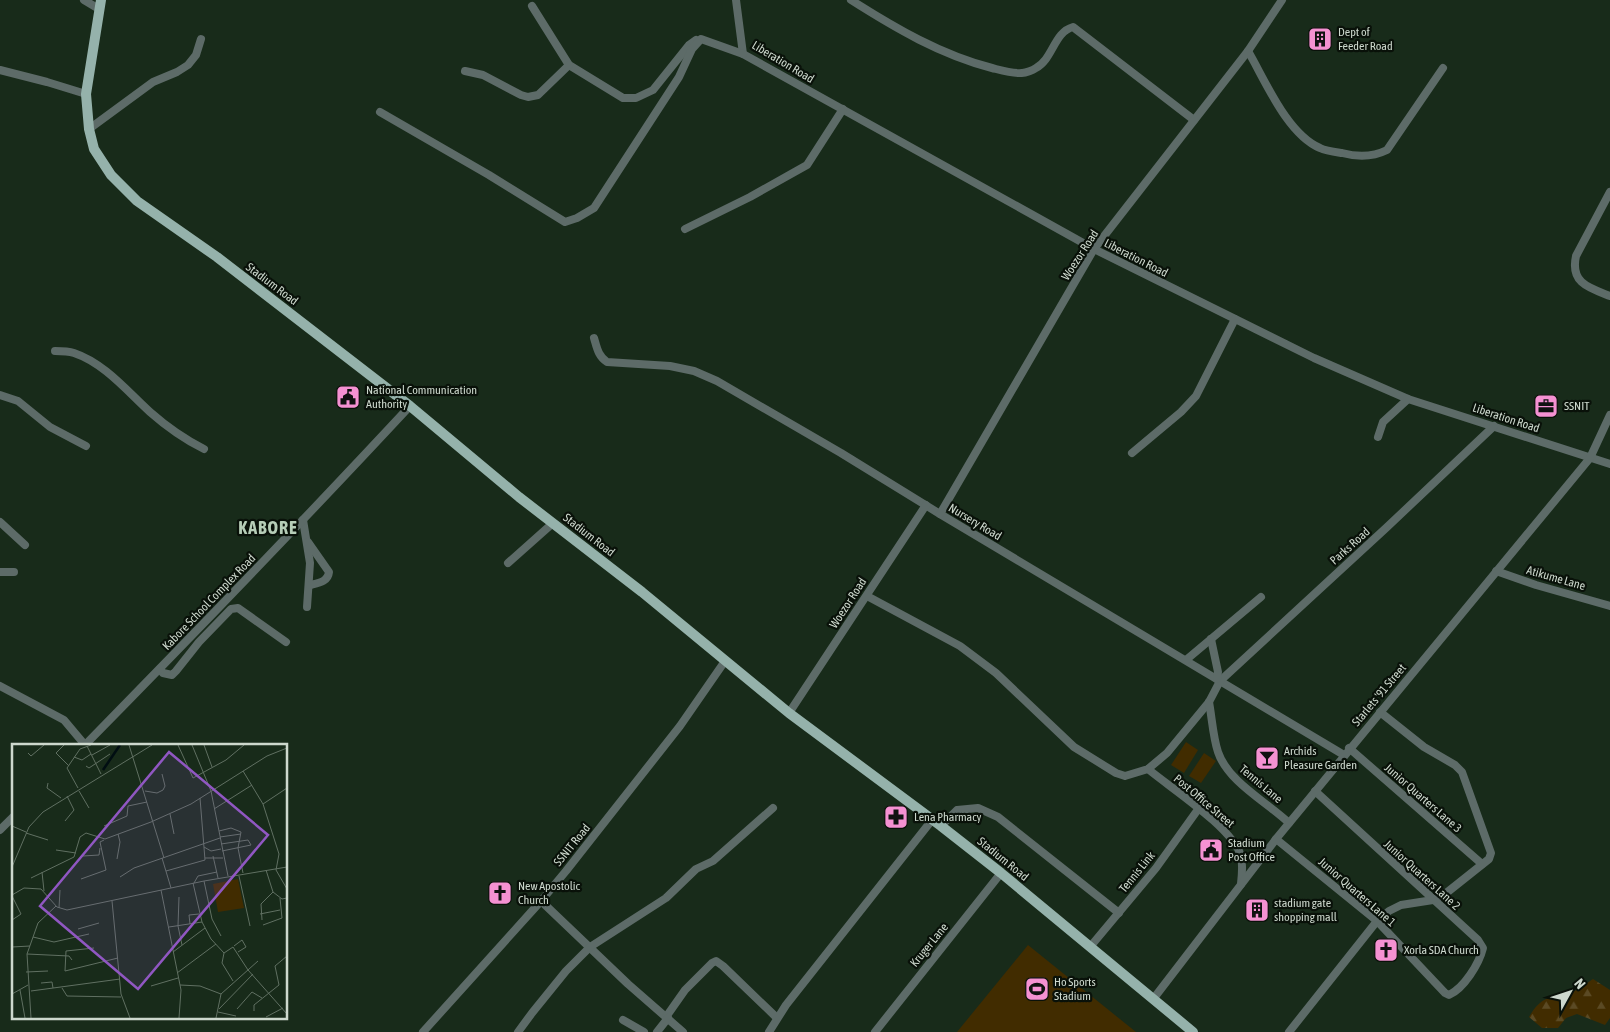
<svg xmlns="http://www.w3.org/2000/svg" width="1610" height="1032" font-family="'Asap Condensed',sans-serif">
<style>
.grass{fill:#412c00}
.forest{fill:url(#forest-firs)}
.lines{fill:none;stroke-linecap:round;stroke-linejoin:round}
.minor{stroke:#5d6b68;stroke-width:8}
.major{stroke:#95b2ab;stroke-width:10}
.labels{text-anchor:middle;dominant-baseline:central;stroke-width:4.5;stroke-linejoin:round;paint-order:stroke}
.poi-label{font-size:12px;fill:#cdd8cd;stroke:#091109;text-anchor:start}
.street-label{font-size:12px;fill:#cdd8cd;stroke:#091109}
.district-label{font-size:18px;font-weight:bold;letter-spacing:1px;fill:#b6cdb7;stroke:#091109}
.inset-river{fill:none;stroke:#010e12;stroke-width:2.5}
.inset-road{fill:none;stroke:#607062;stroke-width:1}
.view{fill:#9057c2;fill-opacity:0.15;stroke:#9057c2;stroke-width:2.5}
.inset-edge{fill:none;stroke:#cdd8cd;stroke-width:2.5}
</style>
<defs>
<pattern id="forest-firs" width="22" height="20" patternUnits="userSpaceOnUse" patternTransform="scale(1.25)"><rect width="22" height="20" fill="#412c00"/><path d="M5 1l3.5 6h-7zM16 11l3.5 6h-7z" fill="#5b4a24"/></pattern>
</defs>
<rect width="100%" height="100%" fill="#182b1a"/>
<g class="grass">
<path d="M1186 742 1198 750 1184 773 1171 765Z"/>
<path d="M1204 753 1216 761 1201 783 1189 776Z"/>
<path d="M1028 945 1136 1032H957Z"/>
</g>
<path class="forest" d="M1593 979 1610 990V1018L1605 1025 1577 1014 1566 1018 1558 1028H1542L1529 1017C1542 995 1550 998 1572 992 1580 989 1587 983 1593 979Z"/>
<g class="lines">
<g class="minor">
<path d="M84 0 99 9"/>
<path d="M736 0 743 54 1094 249 1314 358 1408 399 1610 464"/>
<path d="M851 0C895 28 941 55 992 68 1000 70 1013 74 1022 73 1026 73 1033 70 1036 68 1053 59 1054 32 1073 27L1194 120"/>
<path d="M532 6 569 65 623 98H636L653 90 689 45 696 40"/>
<path d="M1248 51C1265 80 1287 134 1320 148 1326 151 1335 152 1342 153 1357 157 1373 157 1387 150L1443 68"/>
<path d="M0 70 47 82 86 94"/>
<path d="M465 71 483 75 521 95 528 97 538 95 569 65"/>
<path d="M380 112 489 175 565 222 577 218 594 208 679 77 692 49 701 39 743 54"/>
<path d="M89 129 153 82 177 72 188 65 196 55 201 39"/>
<path d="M1610 192 1576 256C1570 283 1589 288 1610 296"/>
<path d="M685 229 750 197 807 165 843 109"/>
<path d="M594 338C597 348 598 356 607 362L670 366 694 371 717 381 841 453 940 514 1344 755"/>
<path d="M55 351C61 351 68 351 74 353 104 363 127 391 150 412 167 427 184 439 204 449"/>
<path d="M0 395 18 401 50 427 86 446"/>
<path d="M1378 437 1383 422 1408 399"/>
<path d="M1132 453 1181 412 1196 396 1235 319"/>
<path d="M940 514 1094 249 1248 51 1282 0"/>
<path d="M303 520 310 563 307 607"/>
<path d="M0 522 25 545"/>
<path d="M308 542 329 572C328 582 318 583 310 585"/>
<path d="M508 563 553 523"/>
<path d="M1496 571 1536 585 1610 606"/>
<path d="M0 572H14"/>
<path d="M867 596 960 646 996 673 1074 747 1116 773 1125 776 1148 769 1167 753 1209 702 1220 681 1386 528 1494 426"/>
<path d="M1211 639 1218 672 1217 679"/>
<path d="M1186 660 1261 597"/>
<path d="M160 669 163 673 172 675 176 671 199 642 231 609 238 608 286 642"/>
<path d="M0 686 64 720 85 745"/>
<path d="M1209 702C1212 718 1213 737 1218 752 1228 782 1267 802 1289 823"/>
<path d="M789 713 926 505"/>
<path d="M84 746C194 634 303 521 410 406"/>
<path d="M1349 748 1482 864"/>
<path d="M1148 769C1172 789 1233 828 1241 856 1243 865 1242 875 1241 884"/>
<path d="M941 826 957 810 978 808 998 817 1119 913"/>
<path d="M0 830 14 816"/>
<path d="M1276 839 1377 921 1445 993 1449 995C1464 988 1479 964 1483 948L1478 940 1315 791"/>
<path d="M541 901 628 984 683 1032"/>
<path d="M1090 947 1156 868 1199 808"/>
<path d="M1154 998 1276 839 1590 458 1610 415"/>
<path d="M666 1017 685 990 712 963 716 961 723 966 777 1018"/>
<path d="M623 1020 644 1032"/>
<path d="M423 1032 541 901 566 871 680 726 725 661"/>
<path d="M518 1032 532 1013 566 971 590 947 666 898 696 869 713 861 773 808"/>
<path d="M657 1032 668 1018"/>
<path d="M769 1032 786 1005 932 820"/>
<path d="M875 1032 1001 873"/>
<path d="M1289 1032 1377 921 1389 911 1401 905 1433 900 1445 894 1489 859 1491 853 1462 772 1455 765 1424 747 1380 712"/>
</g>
<path class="major" d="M101 0 86 94 89 129 94 149 111 175 137 201 217 257 410 406 519 497 642 592 789 713 941 826 1001 873 1193 1032"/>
</g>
<defs>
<g id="building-square" transform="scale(1.25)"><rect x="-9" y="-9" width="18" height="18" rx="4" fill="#f591d2" stroke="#091109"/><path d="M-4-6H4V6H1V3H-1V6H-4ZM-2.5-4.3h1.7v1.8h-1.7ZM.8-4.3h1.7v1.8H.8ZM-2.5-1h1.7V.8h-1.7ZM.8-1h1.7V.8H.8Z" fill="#111"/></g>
<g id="civic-square" transform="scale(1.25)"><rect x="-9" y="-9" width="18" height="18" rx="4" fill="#f591d2" stroke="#091109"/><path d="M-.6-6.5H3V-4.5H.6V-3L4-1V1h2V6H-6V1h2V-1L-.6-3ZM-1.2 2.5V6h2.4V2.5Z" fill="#111"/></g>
<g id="office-square" transform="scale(1.25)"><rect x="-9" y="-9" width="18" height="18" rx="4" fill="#f591d2" stroke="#091109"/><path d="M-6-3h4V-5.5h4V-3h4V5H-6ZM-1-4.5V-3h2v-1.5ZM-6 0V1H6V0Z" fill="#111"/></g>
<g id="bar-square" transform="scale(1.25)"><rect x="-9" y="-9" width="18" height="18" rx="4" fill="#f591d2" stroke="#091109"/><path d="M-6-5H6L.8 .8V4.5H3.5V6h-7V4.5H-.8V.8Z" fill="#111"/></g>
<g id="pharmacy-square" transform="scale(1.25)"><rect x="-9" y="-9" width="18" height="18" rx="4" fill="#f591d2" stroke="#091109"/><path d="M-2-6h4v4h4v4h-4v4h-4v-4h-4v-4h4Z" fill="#111"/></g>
<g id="church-square" transform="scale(1.25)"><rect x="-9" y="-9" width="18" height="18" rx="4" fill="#f591d2" stroke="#091109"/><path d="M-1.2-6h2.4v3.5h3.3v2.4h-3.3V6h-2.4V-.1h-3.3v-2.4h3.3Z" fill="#111"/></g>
<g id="stadium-square" transform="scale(1.25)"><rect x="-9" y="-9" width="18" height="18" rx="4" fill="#f591d2" stroke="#091109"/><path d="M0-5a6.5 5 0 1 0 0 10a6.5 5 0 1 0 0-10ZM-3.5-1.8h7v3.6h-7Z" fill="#111"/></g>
</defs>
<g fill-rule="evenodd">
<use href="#building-square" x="1320" y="39"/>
<use href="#civic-square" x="348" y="397"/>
<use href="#office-square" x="1546" y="406"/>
<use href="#bar-square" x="1267" y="758"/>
<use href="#pharmacy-square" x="896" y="817"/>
<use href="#civic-square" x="1211" y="850"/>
<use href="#church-square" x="500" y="893"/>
<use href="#building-square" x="1257" y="910"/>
<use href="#church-square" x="1386" y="950"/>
<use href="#stadium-square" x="1037" y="989"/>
</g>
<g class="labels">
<g class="poi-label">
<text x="1338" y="32">Dept of<tspan x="1338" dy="14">Feeder Road</tspan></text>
<text x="366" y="390">National Communication<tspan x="366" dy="14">Authority</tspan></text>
<text x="1564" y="406">SSNIT</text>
<text x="1284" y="751">Archids<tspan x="1284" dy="14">Pleasure Garden</tspan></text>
<text x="914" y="817">Lena Pharmacy</text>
<text x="1228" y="843">Stadium<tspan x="1228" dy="14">Post Office</tspan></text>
<text x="518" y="886">New Apostolic<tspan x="518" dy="14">Church</tspan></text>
<text x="1274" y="903">stadium gate<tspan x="1274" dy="14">shopping mall</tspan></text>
<text x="1404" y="950">Xorla SDA Church</text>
<text x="1054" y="982">Ho Sports<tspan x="1054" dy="14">Stadium</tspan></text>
</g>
<g class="street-label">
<text transform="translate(783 62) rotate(31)">Liberation Road</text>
<text transform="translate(1080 255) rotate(-57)">Woezor Road</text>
<text transform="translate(1136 258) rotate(27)">Liberation Road</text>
<text transform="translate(272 284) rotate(37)">Stadium Road</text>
<text transform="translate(1506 418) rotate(18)">Liberation Road</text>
<text transform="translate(975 522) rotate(31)">Nursery Road</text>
<text transform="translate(589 535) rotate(38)">Stadium Road</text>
<text transform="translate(1350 546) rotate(-42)">Parks Road</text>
<text transform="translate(1556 578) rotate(16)">Atikume Lane</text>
<text transform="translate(209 602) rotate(-46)">Kabore School Complex Road</text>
<text transform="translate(848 603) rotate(-57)">Woezor Road</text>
<text transform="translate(1379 695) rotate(-50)">Starlets '91 Street</text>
<text transform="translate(1261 784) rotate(40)">Tennis Lane</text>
<text transform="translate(1423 798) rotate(41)">Junior Quarters Lane 3</text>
<text transform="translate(1204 801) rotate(40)">Post Office Street</text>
<text transform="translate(572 845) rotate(-51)">SSNIT Road</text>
<text transform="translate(1003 859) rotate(39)">Stadium Road</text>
<text transform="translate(1137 872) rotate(-51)">Tennis Link</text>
<text transform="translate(1422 875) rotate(42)">Junior Quarters Lane 2</text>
<text transform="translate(1357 892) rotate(41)">Junior Quarters Lane 1</text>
<text transform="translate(929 945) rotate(-51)">Kruger Lane</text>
</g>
<g class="district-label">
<text x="268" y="527">KABORE</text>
</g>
</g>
<g transform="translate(12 744)">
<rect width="275" height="275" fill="#182b1a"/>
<path d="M226 135 232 164 206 168 201 140Z" fill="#412c00"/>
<path class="inset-river" d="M91 26 108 1"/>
<path class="inset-road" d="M52 1 44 9 57 22M117 1 152 114M166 1 181 34 214 16 232 1M180 1 199 47 216 132M192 1 200 23M75 2 89 30M16 9 19 12 32 1M80 11 98 1M62 13 70 16 79 10M74 22 77 24 98 10M231 27 251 60 267 110 264 126 275 145M36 39 35 44 49 54M66 44 55 24 68 5 79 1M67 47 77 64M133 47 145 49 151 46 153 42 150 30M251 60 275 44M202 65 240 41M158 70 162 90M53 77 62 66 55 52M0 82 14 88M92 82 115 72 116 62 135 58M207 87 219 84 229 88 226 104 231 129M14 89 36 96M208 93 229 90M209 100 236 96 239 101 210 107M192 103 199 107 209 105M44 106 64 109M71 112 87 111 88 104M201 112 206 134M150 114 159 144M193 114H211M105 115 108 98 106 90M0 123 17 83 31 68 140 1M254 126 261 148 270 155 275 154M154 127 193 116 188 54M30 128 32 147M227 132 238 182M108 133 122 124 208 94M19 134 62 113 68 93 74 89 93 95 139 78 179 60 255 12 275 4M69 135 94 126 88 98 92 96M192 137 200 175 209 192M181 139 190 178 199 195 212 209 221 203 236 226 275 270M182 139 186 132 205 128M149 146 169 246 167 274M0 151 12 144 29 145 45 163 55 166 192 137 275 123M0 152 9 170 0 176M167 153 166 182 170 201M100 157 109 250 118 274M47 164 48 146M248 170 268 166M250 176 249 160 261 148M178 180 177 171 187 170M251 181 270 174 268 154M157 183 190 178M66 185 87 179M21 193 42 198 77 190M222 202 230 196 234 203 226 208M0 203 18 202M82 204 54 207 53 227 106 214M161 208 193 184M212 209 210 219 221 237M15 210 57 212 60 216M14 228 36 227M165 229 204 200M29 239 40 238 41 244M168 241 188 242 209 250M139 242 166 234M50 244 55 252 109 253M8 246 13 274M19 247 108 235M0 250 16 241M207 265 241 230M225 265 240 248 250 254M242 267V261L267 241 263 222 275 212M206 268 224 272M254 273 271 264M19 274 15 210 26 179 44 162M204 274 209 250 246 217"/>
<path class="view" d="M157 8 256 91 126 245 28 162Z"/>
<rect width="275" height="275" class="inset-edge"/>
</g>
<g transform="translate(1570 992) rotate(50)" stroke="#091109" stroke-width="4" paint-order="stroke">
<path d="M0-4L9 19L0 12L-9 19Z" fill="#cdd8cd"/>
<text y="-8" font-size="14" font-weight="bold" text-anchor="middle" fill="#cdd8cd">N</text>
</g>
</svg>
